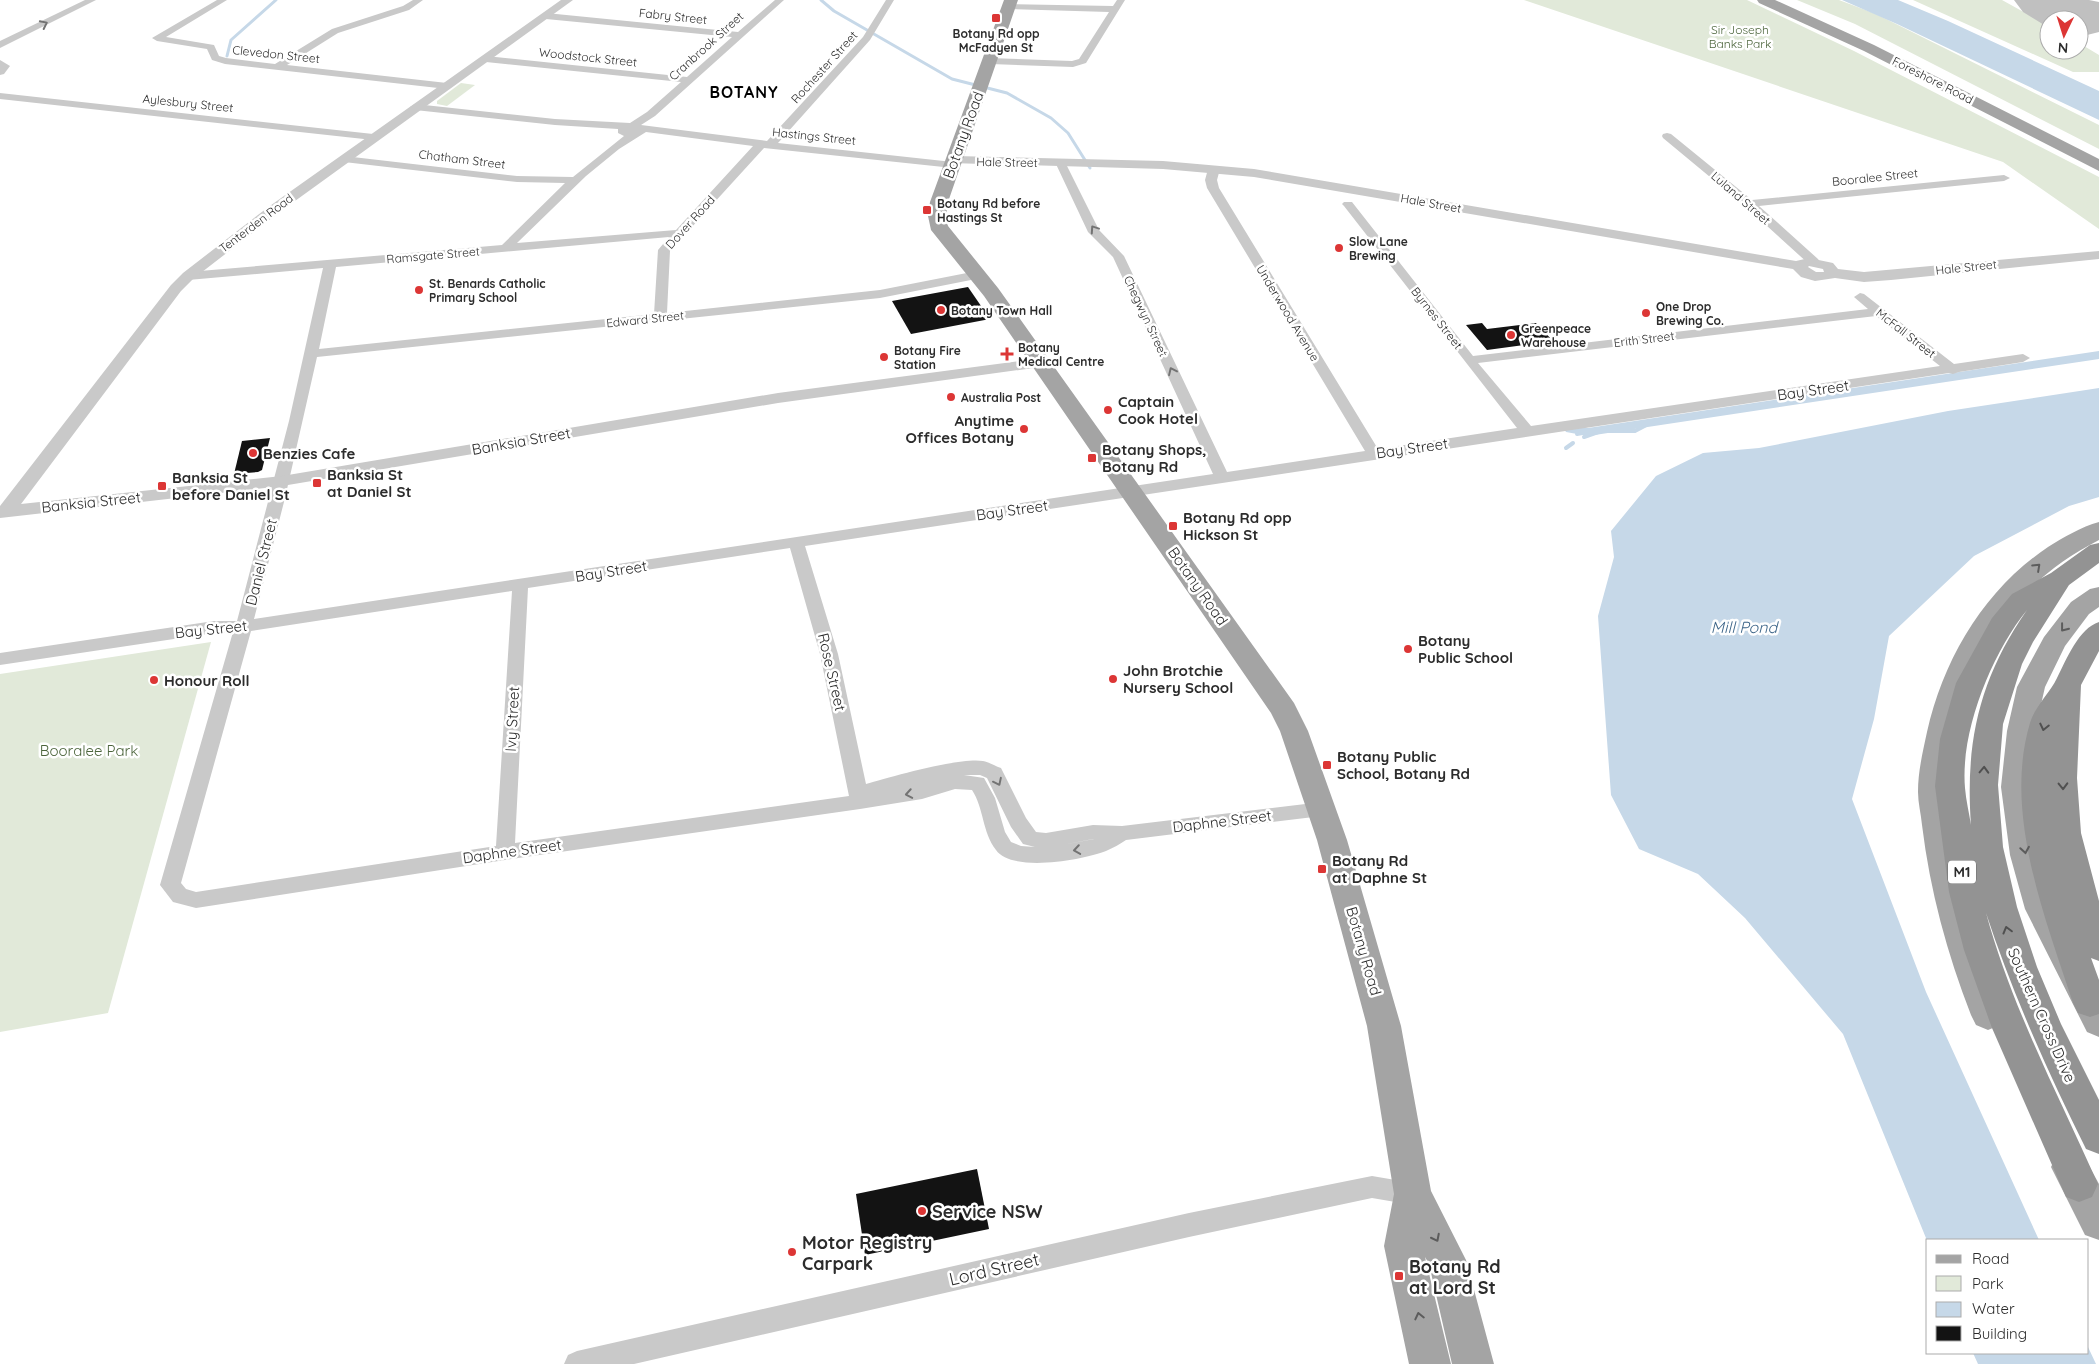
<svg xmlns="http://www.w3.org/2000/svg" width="2099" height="1364" font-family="Quicksand,sans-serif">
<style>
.green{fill:#e1e9d9}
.water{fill:#c6d8e8}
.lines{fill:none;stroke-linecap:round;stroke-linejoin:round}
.stream-far1{stroke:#c6d8e8;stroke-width:3}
.stream{stroke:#c6d8e8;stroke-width:4}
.canal{fill:#c6d8e8;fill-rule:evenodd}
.taxiway{fill:#c0c0c0;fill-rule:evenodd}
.runway{fill:#c0c0c0;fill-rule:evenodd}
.building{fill:#131313}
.minor{fill:#c9c9c9;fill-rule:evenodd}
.tertiary{fill:#c9c9c9;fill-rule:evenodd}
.primary{fill:#a4a4a4;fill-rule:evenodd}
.motorway{fill:#939393;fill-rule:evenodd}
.oneway{stroke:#737373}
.oneway2{stroke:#5c5c5c}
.oneway3{stroke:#505050}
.poi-dot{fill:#dc3635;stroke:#fff;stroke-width:2}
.labels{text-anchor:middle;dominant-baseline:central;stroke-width:5;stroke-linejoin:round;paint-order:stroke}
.far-street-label{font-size:12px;fill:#2c2c2c;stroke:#fff}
.far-park-label{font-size:12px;fill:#4c653c;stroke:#fff}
.far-poi-label{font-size:12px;font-weight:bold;fill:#2c2c2c;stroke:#fff;text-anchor:start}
.shield{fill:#fff;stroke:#6b6b6b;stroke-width:1}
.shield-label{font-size:14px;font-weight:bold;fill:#2c2c2c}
.street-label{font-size:15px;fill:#2c2c2c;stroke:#fff}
.poi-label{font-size:15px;font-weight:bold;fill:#2c2c2c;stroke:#fff;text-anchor:start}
.park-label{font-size:15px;fill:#4c653c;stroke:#fff}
.far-district-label{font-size:16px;font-weight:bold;letter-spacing:1px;fill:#000;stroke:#fff}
.water-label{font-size:16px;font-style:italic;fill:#3e6689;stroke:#fff}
.near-poi-label{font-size:18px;font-weight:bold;fill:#2c2c2c;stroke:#fff;text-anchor:start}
.near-street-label{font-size:18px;fill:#2c2c2c;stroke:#fff}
</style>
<rect width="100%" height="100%" fill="#fff"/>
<g class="green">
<path d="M1524 0H1747L1854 51 2099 177V229L2003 162Z"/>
<path d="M1797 0H1839L1876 14 2099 125V149L1855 24Z"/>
<path d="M1913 0H2002L2049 26V50H2079V43L2099 55V72H2073Z"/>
<path d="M461 83 475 85 447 106 437 104V101Z"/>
<path d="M211 642 108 1013 0 1032V674Z"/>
</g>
<g class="water">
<path d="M1842 0H1898L1948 21 2099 91V120L1897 24Z"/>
<path d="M2099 388V497L2069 506 1974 556 1889 636 1874 719 1852 799 1926 992 2039 1240H1928V1243L1843 1034 1745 918 1698 874 1639 849 1611 795 1598 616 1614 557 1611 531 1656 476 1703 453 1759 448 1948 411Z"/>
<path d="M2088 1347 2096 1364H1978L1973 1353H2088Z"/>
</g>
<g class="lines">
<g class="stream-far1">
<path d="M821 0 834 11 952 79 1007 93 1051 118 1068 133 1090 168"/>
<path d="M227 56 231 40 276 0"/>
</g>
<g class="stream">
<path d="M1577 434 1588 432"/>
<path d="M1584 437 1601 431H1635L1652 422"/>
<path d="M1566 448 1573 443"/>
</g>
<path class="canal" d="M2099 351V359L1588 436 1566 432 1564 429 1566 426 1571 425 1588 428Z"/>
<path class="taxiway" d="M2046 0H2089L2099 2V16L2049 5Z"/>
<path class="runway" d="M2014 0H2085L2099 8V32L2079 37V20H2049V28L2023 12Z"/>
</g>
<g class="building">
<path d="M968 287 990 319 911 334 892 301Z"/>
<path d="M1482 323 1487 329 1536 323 1553 341 1487 350 1466 325Z"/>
<path d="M270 438 262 470 258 472 234 474 242 441Z"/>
<path d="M977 1169 989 1229 865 1255 856 1194Z"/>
</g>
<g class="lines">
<g class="minor">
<path d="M85 0H96L0 48V41Z"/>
<path d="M217 0H227L166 37 214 45 219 56 226 58 275 64 332 29 403 6 413 0H423L409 10 338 33 287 65 447 83 452 86 447 89 225 64 212 60 207 49 157 41 152 38Z"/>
<path d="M775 0H784L655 116 641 125 767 141 863 37 886 0H894L870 40 778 143 953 162 958 165 953 168 764 148 670 251 667 313 880 290 977 271 981 272 983 275 981 278 880 298 317 357 285 498 254 619 1213 474 1113 257 1088 232 1055 162 1060 159 1065 162 1099 230 1124 256 1227 472 1365 451 1207 188 1205 180 1208 169 1214 166 1220 169 1217 180 1219 188 1378 449 1517 428 1344 206 1342 204 1344 202H1352L1473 356 1868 309 1854 297 1860 293 1864 294 1954 364 2023 354 2030 358 2023 362 1959 372 1953 374 1949 373 805 546 838 654 866 784C890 777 960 757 983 761 989 762 995 766 1001 768L1026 818 1036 832 1046 833 1093 825 1122 826 1322 802 1329 804 1332 809 1329 814 1322 816 1126 840C1120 844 1113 848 1106 851 1083 860 1012 873 996 850 982 832 984 808 972 790L955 789 922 799 860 809 505 860 196 908 173 902 160 885 233 632 214 633 0 665V653L214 621H237L289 421 323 268 188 280 182 276 188 272 502 245 565 183 517 182 344 162 339 159 344 156 517 176 573 177 624 136 618 133V129L555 125 415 110 410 107 415 104 555 119 630 123 647 112 681 82 486 62 481 59 486 56 687 77 732 37 546 19 541 16 546 13 738 32ZM646 132 753 146 676 230 517 243 586 176 619 149ZM669 237 658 250 654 314 319 349 336 267ZM1876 316 1940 366 1531 426 1478 363ZM790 548 820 654 849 796 515 843 528 588ZM512 591 496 846 196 892 186 889 181 883 251 631ZM964 775H980L987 778 1011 827 1023 844 1035 847 1021 846 1011 842 1005 832 995 798 984 778ZM1094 839 1062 845 1093 839Z"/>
<path d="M1117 0H1125L1086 63 1073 67 990 64 985 61 990 58 1072 61 1079 59 1109 12 1009 9 1006 8V4L1113 6Z"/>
<path d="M0 93 373 134 378 137 373 140 0 99Z"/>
<path d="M1667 133 1671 134 1752 200 2004 175 2010 178 2004 181 1759 206 1818 259 1820 262 1818 265H1810L1745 206 1663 138 1662 136 1663 134Z"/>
<path d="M1372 1176 1413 1183 1421 1186 1425 1194 1421 1202 1413 1205 1372 1198 1189 1237 634 1364H564L568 1355 577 1351 1189 1213Z"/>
</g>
<g class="tertiary">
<path d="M561 0H573L277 214 193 279 181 291 21 504 282 476 778 393 1042 358 1048 360 1050 363 1048 366 778 403 282 486 0 518V506L171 285 183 273 267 208Z"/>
<path d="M0 60 10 66 4 74 0 75Z"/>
<path d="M955 156 1163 161 1254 169 1796 261 1809 258 1833 263 1838 269 1864 272 2099 251V259L1891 280 1864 282 1835 278 1815 281 1801 277 1793 269 1254 177 1163 169 950 163 948 160 950 157ZM1809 266 1823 269 1824 272H1816L1808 267Z"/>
</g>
<g class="primary">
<path d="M1004 0H1018L948 202 946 216 948 226 998 288 1040 347 1294 703 1308 731 1347 840 1401 1026 1431 1191 1466 1260 1494 1364H1452L1429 1264 1425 1257 1451 1364H1409L1384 1246 1394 1194 1367 1026 1317 840 1280 731 1271 713 984 296 931 230 928 216 930 202Z"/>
<path d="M1757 0H1775L1874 45 2099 159V171L1864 51 1759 3Z"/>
<path d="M2099 522V540C2025 578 1985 631 1961 710 1953 736 1947 765 1948 792 1948 804 1951 815 1953 826 1961 892 1980 954 2005 1015L2000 1025 1988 1030 1976 1025 1971 1015C1947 953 1930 891 1922 825 1921 814 1918 803 1918 792 1918 771 1923 751 1927 732 1944 658 1984 590 2048 547 2064 537 2081 527 2099 522Z"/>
<path d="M2099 587V607L2089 614 2065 646 2045 687 2035 731 2031 787 2040 855 2057 908 2099 989V1037L2087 1032 2025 909 2010 855 2001 787 2007 731 2017 687 2044 637 2071 602 2090 589Z"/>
<path d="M2070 1150 2083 1155 2099 1184V1240L2085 1235 2051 1167 2057 1155Z"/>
</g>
<g class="motorway">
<path d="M2099 543V563L2069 585 2033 642 2022 664 2003 724 1998 785 2003 847 2017 907 2037 967 2061 1024 2099 1100V1154L2086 1149C2048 1072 2013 995 1986 913 2012 1008 2058 1094 2098 1184L2092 1197 2079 1202 2066 1197 1992 1028 1964 950 1949 892 1935 786 1940 739 1956 683 1992 618 2012 594 2051 573 2090 545ZM2027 610C1979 679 1965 743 1971 825 1969 813 1966 800 1965 788 1960 731 1992 653 2027 610Z"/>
<path d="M2099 622V651L2081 685 2077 778 2081 833 2099 901V961L2091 958 2099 980V1014L2090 1017 2078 1013 2073 1003C2045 917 2003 813 2030 723 2035 706 2050 693 2057 678 2066 660 2079 628 2099 622Z"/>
</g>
</g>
<defs><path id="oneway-chevron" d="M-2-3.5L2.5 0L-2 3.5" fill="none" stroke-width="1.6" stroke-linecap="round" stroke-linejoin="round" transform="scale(1.25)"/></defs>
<g class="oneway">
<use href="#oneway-chevron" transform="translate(44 24) rotate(-26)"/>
<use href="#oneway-chevron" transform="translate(1094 229) rotate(-124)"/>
<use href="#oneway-chevron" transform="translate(1172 371) rotate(-115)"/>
<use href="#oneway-chevron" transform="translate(998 782) rotate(64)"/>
<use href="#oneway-chevron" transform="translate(909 794) rotate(170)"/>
<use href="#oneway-chevron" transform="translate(1077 850) rotate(171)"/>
</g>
<g class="oneway2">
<use href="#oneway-chevron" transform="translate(2037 567) rotate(-43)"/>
<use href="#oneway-chevron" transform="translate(2064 628) rotate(128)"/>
<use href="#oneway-chevron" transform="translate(2025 850) rotate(81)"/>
<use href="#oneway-chevron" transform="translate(1436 1238) rotate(63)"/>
<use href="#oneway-chevron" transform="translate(1419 1316) rotate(-103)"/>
</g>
<g class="oneway3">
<use href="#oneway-chevron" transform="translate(2044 727) rotate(103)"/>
<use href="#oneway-chevron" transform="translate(1984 770) rotate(-88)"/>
<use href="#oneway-chevron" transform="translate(2063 786) rotate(89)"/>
<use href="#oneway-chevron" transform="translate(2007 930) rotate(-105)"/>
</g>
<g class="poi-dot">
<rect x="991" y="13" width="10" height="10" rx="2.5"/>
<rect x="922" y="205" width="10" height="10" rx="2.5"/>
<circle cx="1339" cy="248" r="5"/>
<circle cx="419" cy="290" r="5"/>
<circle cx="941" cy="310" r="5"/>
<circle cx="1646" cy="313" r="5"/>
<circle cx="1511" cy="335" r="5"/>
<path d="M1004.5 346.5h5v5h5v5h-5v5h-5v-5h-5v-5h5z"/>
<circle cx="884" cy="357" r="5"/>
<circle cx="951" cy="397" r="5"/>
<circle cx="1108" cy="410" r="5"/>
<circle cx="1024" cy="429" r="5"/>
<circle cx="253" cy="453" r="5"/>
<rect x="1087" y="453" width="10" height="10" rx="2.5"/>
<rect x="312" y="478" width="10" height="10" rx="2.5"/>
<rect x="157" y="481" width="10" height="10" rx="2.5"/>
<rect x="1168" y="521" width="10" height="10" rx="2.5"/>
<circle cx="1408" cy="649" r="5"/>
<circle cx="1113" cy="679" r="5"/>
<circle cx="154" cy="680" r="5"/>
<rect x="1322" y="760" width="10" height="10" rx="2.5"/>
<rect x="1317" y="864" width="10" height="10" rx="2.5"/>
<circle cx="922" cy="1211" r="5"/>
<circle cx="792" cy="1252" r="5"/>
<rect x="1394" y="1271" width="10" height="10" rx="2.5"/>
</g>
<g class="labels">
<g class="far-street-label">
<text transform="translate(673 16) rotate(6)">Fabry Street</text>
<text transform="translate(706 46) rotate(-42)">Cranbrook Street</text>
<text transform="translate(276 54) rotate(6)">Clevedon Street</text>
<text transform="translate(588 57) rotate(6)">Woodstock Street</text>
<text transform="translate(824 67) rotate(-48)">Rochester Street</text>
<text transform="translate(1933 80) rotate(27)">Foreshore Road</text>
<text transform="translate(188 103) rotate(6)">Aylesbury Street</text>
<text transform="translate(814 136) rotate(6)">Hastings Street</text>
<text transform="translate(462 159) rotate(7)">Chatham Street</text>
<text transform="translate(1007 162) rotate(1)">Hale Street</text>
<text transform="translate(1875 177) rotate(-6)">Booralee Street</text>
<text transform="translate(1741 198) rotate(41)">Luland Street</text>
<text transform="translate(1431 203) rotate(10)">Hale Street</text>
<text transform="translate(690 222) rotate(-48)">Dover Road</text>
<text transform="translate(256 223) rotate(-37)">Tenterden Road</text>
<text transform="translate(433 255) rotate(-5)">Ramsgate Street</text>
<text transform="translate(1966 267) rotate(-6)">Hale Street</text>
<text transform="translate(1288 313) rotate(59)">Underwood Avenue</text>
<text transform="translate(1146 316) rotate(65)">Chegwyn Street</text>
<text transform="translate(1437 318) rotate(52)">Byrnes Street</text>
<text transform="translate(645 319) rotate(-6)">Edward Street</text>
<text transform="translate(1906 333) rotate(38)">McFall Street</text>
<text transform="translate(1644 339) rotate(-7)">Erith Street</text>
</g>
<g class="far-park-label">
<text x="1740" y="29">Sir Joseph<tspan x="1740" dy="14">Banks Park</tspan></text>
</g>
<g class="far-poi-label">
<text x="996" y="33" text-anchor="middle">Botany Rd opp<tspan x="996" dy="14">McFadyen St</tspan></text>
<text x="937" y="203">Botany Rd before<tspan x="937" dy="14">Hastings St</tspan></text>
<text x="1349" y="241">Slow Lane<tspan x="1349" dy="14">Brewing</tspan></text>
<text x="429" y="283">St. Benards Catholic<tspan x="429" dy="14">Primary School</tspan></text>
<text x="1656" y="306">One Drop<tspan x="1656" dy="14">Brewing Co.</tspan></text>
<text x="951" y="310">Botany Town Hall</text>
<text x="1521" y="328">Greenpeace<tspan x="1521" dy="14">Warehouse</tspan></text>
<text x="1018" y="347">Botany<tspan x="1018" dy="14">Medical Centre</tspan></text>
<text x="894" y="350">Botany Fire<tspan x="894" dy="14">Station</tspan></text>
<text x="961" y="397">Australia Post</text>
</g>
<rect class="shield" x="1948" y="860.5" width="28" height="23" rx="4"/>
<g class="shield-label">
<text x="1962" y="872">M1</text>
</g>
<g class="street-label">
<text transform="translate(963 135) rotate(-70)">Botany Road</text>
<text transform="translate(1813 390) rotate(-8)">Bay Street</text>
<text transform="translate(521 441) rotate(-10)">Banksia Street</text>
<text transform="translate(1412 448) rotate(-8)">Bay Street</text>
<text transform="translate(91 502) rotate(-6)">Banksia Street</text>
<text transform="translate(1012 510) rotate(-8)">Bay Street</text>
<text transform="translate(261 562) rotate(-76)">Daniel Street</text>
<text transform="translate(611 571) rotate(-9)">Bay Street</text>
<text transform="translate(1198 586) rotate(55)">Botany Road</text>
<text transform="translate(211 629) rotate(-6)">Bay Street</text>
<text transform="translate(832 672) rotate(77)">Rose Street</text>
<text transform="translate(512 719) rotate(-87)">Ivy Street</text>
<text transform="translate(1222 821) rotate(-7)">Daphne Street</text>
<text transform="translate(512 851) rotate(-8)">Daphne Street</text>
<text transform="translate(1364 951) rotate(74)">Botany Road</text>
<text transform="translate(2042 1015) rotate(66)">Southern Cross Drive</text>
</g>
<g class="poi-label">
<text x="1118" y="401">Captain<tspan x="1118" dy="17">Cook Hotel</tspan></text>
<text x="1014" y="420" text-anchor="end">Anytime<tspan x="1014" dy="17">Offices Botany</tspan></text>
<text x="1102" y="449">Botany Shops,<tspan x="1102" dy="17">Botany Rd</tspan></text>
<text x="263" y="453">Benzies Cafe</text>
<text x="327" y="474">Banksia St<tspan x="327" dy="17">at Daniel St</tspan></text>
<text x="172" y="477">Banksia St<tspan x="172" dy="17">before Daniel St</tspan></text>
<text x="1183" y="517">Botany Rd opp<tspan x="1183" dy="17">Hickson St</tspan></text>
<text x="1418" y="640">Botany<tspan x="1418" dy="17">Public School</tspan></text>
<text x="1123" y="670">John Brotchie<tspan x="1123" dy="17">Nursery School</tspan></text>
<text x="164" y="680">Honour Roll</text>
<text x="1337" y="756">Botany Public<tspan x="1337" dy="17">School, Botany Rd</tspan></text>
<text x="1332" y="860">Botany Rd<tspan x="1332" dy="17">at Daphne St</tspan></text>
</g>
<g class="park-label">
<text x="89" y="750">Booralee Park</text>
</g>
<g class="far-district-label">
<text x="744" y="92">BOTANY</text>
</g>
<g class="water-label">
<text x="1744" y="627">Mill Pond</text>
</g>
<g class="near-poi-label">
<text x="932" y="1211">Service NSW</text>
<text x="802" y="1242">Motor Registry<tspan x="802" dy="21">Carpark</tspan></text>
<text x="1409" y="1266">Botany Rd<tspan x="1409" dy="21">at Lord St</tspan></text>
</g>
<g class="near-street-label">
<text transform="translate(994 1269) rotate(-13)">Lord Street</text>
</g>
</g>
<rect x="1926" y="1239" width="162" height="115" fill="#ffffff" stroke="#ababab"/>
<rect x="1936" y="1255" width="25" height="8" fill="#a4a4a4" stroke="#ababab"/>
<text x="1972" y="1264" font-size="15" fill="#2c2c2c">Road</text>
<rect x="1936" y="1276" width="25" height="15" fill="#e1e9d9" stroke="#ababab"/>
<text x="1972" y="1289" font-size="15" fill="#2c2c2c">Park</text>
<rect x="1936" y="1302" width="25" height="15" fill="#c6d8e8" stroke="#ababab"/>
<text x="1972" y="1314" font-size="15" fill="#2c2c2c">Water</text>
<rect x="1936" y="1326" width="25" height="15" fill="#131313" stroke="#ababab"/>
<text x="1972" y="1339" font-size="15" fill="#2c2c2c">Building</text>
<g transform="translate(2064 35) rotate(184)"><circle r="24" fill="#ffffff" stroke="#ababab"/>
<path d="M0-4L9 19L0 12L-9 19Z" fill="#dc3635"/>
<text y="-8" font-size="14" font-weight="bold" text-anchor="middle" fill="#2c2c2c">N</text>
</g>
</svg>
